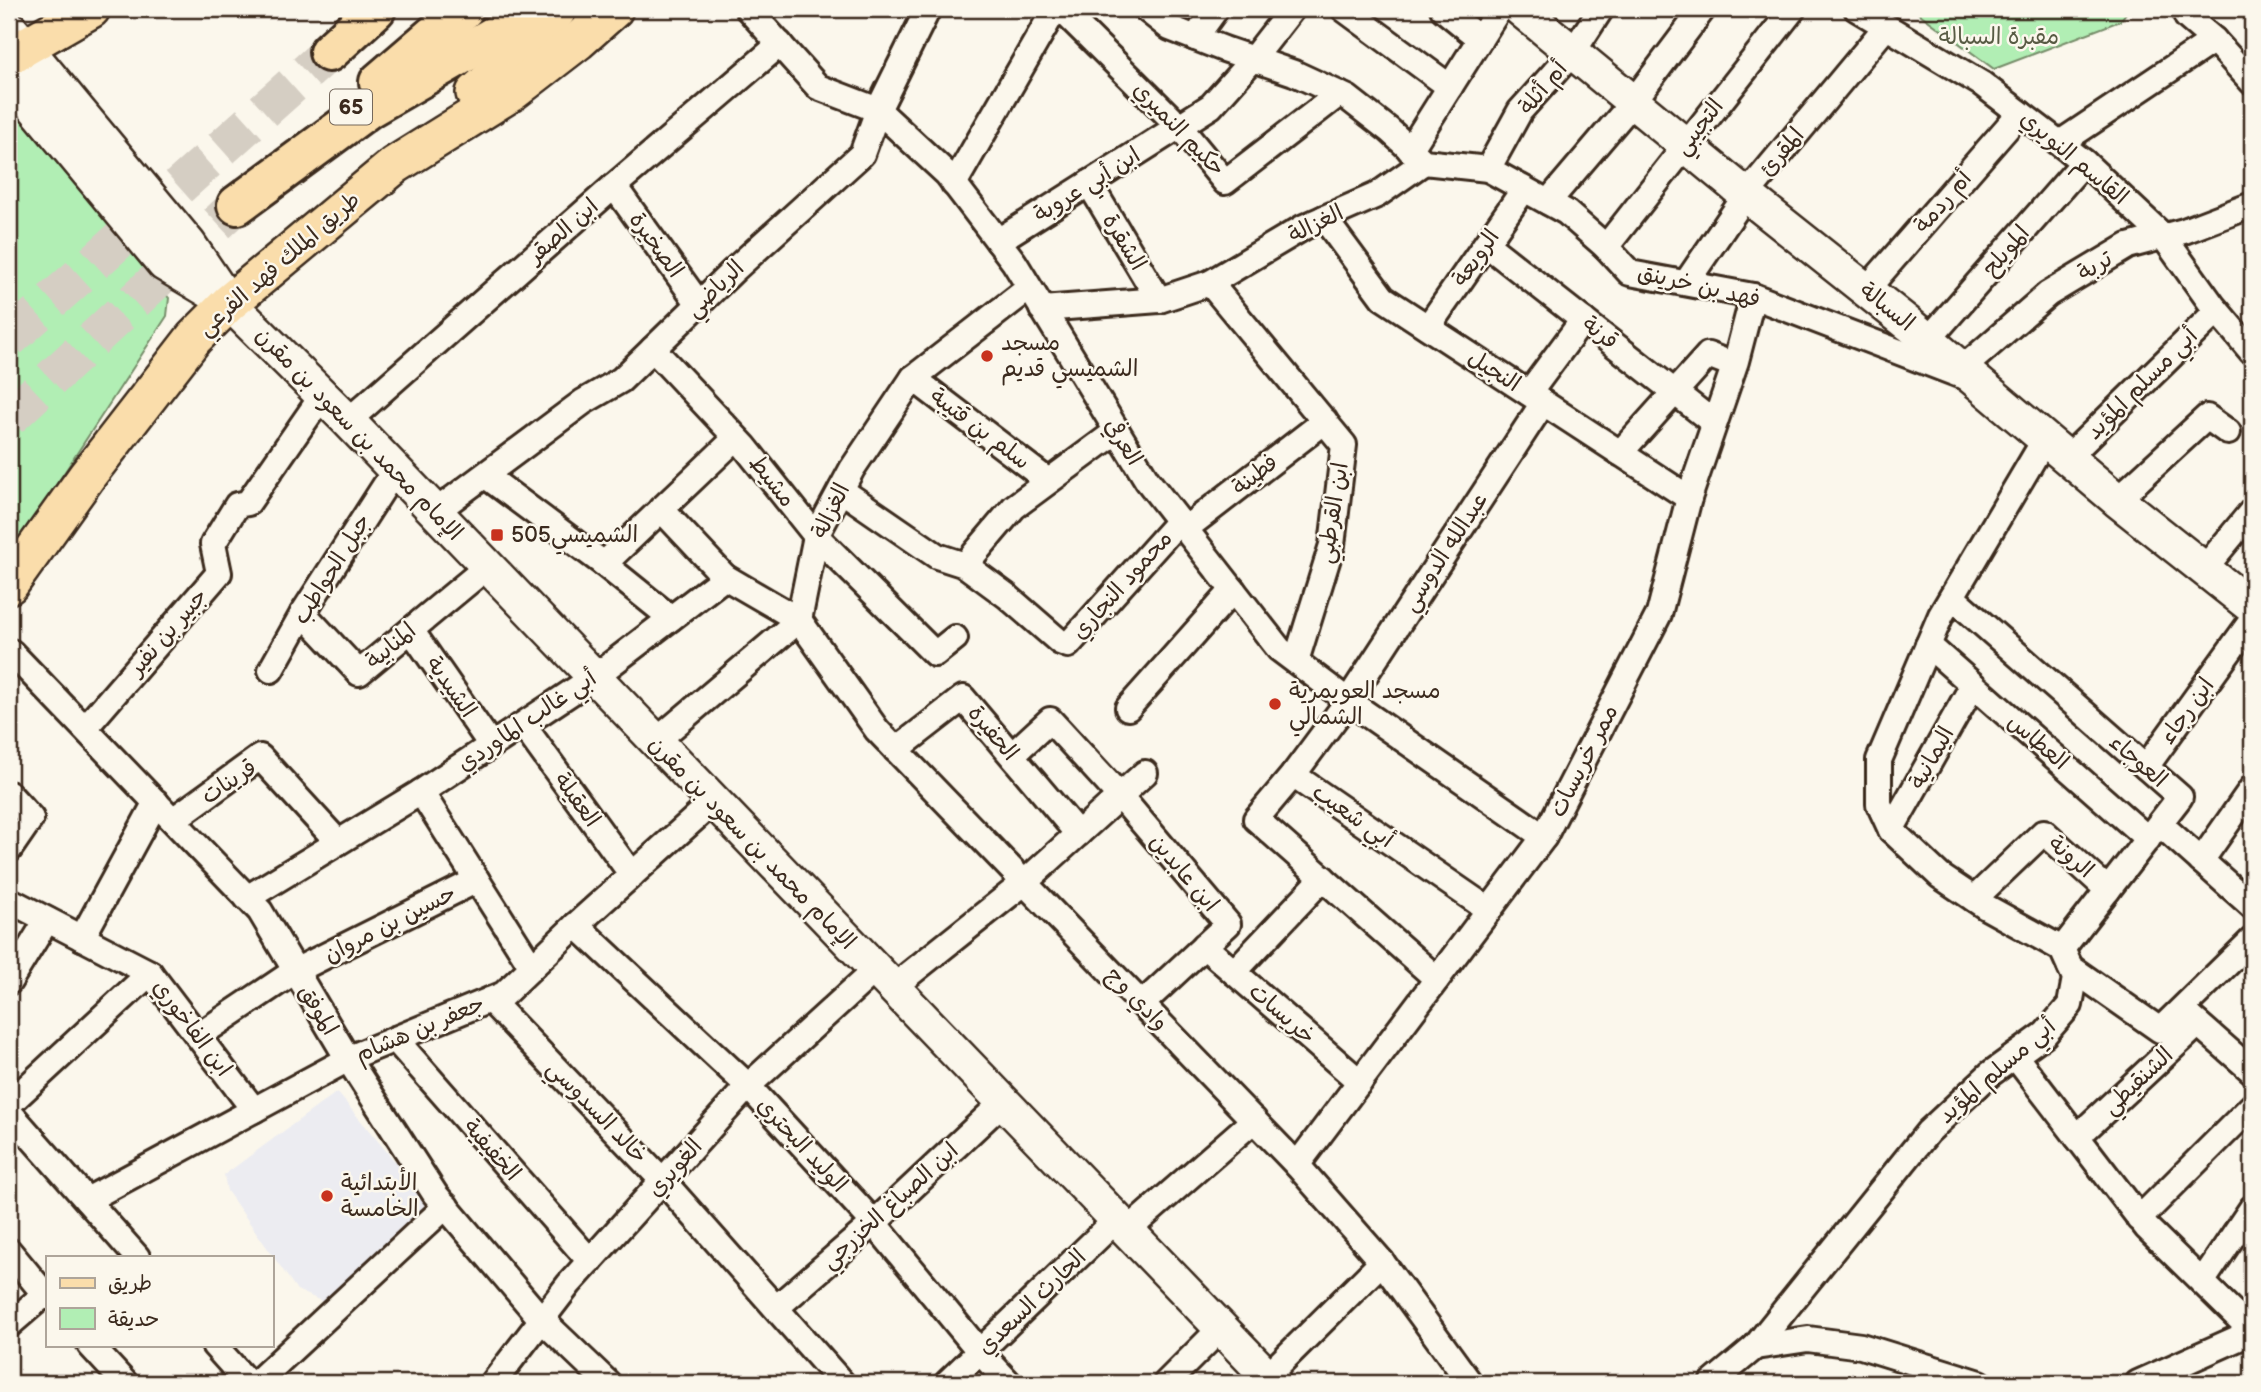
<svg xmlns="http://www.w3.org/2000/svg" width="2261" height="1392" font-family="'Balsamiq Sans','Playpen Sans Arabic',sans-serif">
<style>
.built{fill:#ececf1}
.green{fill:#b1eeb4;stroke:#768c69;stroke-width:2}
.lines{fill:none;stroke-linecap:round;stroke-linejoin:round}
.highway-tunnel{stroke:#d5cec3;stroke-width:38;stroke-dasharray:38 19;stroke-linecap:butt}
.street-casing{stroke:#3b2a1e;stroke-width:30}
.secondary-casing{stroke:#3b2a1e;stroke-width:38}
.primary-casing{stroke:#3b2a1e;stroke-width:42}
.highway-casing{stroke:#3b2a1e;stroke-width:44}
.street{stroke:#fbf7ec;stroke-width:24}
.secondary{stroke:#fbf7ec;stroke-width:33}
.primary{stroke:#faddab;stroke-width:37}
.highway{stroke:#faddab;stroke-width:38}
.poi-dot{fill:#c8321e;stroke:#fbf7ec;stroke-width:2.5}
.labels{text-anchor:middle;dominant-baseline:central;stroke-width:5;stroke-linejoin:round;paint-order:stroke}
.shield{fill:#fbf7ec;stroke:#75685c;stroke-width:2}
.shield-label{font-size:21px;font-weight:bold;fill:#3b2a1e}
.park-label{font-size:23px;fill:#585b44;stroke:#fbf7ec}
.street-label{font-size:23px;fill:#3b2a1e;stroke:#fbf7ec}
.poi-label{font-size:23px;fill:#3b2a1e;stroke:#fbf7ec;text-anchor:start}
</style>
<rect width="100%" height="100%" fill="#fbf7ec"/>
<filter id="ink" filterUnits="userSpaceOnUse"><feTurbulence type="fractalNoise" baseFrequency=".0143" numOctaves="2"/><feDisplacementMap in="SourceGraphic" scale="14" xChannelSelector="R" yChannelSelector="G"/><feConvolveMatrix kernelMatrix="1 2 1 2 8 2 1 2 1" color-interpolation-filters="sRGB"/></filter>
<g filter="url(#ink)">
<path class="built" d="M337 1092 427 1200 423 1222 330 1305 297 1290 227 1191 224 1175Z"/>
<g class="green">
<path d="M1913 9H2129L2120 21 1994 69Z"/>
<path d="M9 105 169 298 167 316 9 557Z"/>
</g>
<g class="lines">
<g class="highway-tunnel">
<path d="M9 339 329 52"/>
<path d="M9 418 237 205"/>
</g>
<g class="street-casing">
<g id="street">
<path d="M748 9 818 87 878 110 947 174 1014 262 1147 480 1279 649 1348 701 1544 837"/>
<path d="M1061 9 1179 126 1225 182 1339 94"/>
<path d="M1146 9 1170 28 1224 49 1294 73 1348 98 1389 130 1424 162 1488 169 1566 212 1606 247 1630 273 1753 296 1962 376"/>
<path d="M1344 9 1450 87"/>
<path d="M1443 9 1480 39"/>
<path d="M1857 9 1982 84 2084 162 2163 236 2213 306 2252 352"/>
<path d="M2190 9 2187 17 2214 40 2252 82"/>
<path d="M1195 38 1216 9"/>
<path d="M2060 143 2214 40"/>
<path d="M1410 150 1499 9"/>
<path d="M1488 169 1520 111 1573 52 1601 9"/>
<path d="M1089 183 1159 300"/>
<path d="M954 184 1055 9"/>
<path d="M614 186 699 304"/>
<path d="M1548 202 1633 102 1703 9"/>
<path d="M1324 218 1383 298 1689 498"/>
<path d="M998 241 1211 106 1253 59 1292 9"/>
<path d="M1486 244 1714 423"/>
<path d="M1606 247 1793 9"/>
<path d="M1210 283 1344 445 1332 545 1296 661"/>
<path d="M1686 283 1746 195 1885 28"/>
<path d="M1866 290 2020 113"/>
<path d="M1042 309 1159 300 1210 283 1304 227 1377 195 1424 162"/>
<path d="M1428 327 1524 189"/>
<path d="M1928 340 2084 162"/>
<path d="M653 349 745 447 816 536 935 654 955 638"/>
<path d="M1962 369 2048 294 2128 246 2184 231 2252 205"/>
<path d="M913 378 1048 481"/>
<path d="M1529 393 1583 320"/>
<path d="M348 421 614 186 780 44"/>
<path d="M1620 453 1708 355 1734 365"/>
<path d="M2067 458 2217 311"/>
<path d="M486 476 604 564 671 618"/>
<path d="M841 490 937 556 965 565 1007 596 1060 642 1068 645 1179 521"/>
<path d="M2117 500 2207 417 2228 432"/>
<path d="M661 509 725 577"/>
<path d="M435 512 583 402 621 380 734 270 862 154 878 110 928 9"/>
<path d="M1185 529 1325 421"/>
<path d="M604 564 736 438"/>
<path d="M965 565 1014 507 1117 431"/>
<path d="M2204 569 2252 511"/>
<path d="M1952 597 2180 797 2062 949"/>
<path d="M303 613 359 673 488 566"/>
<path d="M411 630 491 745"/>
<path d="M1928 645 2148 839"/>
<path d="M11 652 260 911 348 1059 435 1194 541 1319 608 1383"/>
<path d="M271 670 303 613 395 470"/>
<path d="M1128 708 1233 590"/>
<path d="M523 725 632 875"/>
<path d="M85 728 219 573 213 544 237 505 248 503 322 396"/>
<path d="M655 742 799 620 816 536 852 469 913 378 1029 288"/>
<path d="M896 750 963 698 1078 834"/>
<path d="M1012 755 1050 720 1120 796 1228 924 1142 1004"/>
<path d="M2146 767 2252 620"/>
<path d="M1293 775 1256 819 1437 979"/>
<path d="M421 792 532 967"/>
<path d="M9 794 31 818 9 850"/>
<path d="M173 820 260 757 338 842"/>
<path d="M2160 824 2252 906"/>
<path d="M1891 830 1973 685"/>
<path d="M2201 861 2252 788"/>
<path d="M247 898 421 792 593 678 725 577 799 620 877 730 1297 1165 1382 1262 1470 1383"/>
<path d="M1974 899 2044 832 2108 890"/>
<path d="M9 900 150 973 254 1110"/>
<path d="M1489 910 1293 775 1348 701 1543 403"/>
<path d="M576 925 748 1086 874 1223 980 1352 1009 1383"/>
<path d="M82 938 156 802"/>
<path d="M1204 946 1360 1082"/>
<path d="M2070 967 2160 1030 2252 940"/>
<path d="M1234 972 1323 878"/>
<path d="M9 982 47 920"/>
<path d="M892 988 1025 882 1145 773"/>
<path d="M490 1000 663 1181 842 1383"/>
<path d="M2187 1014 2252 1071"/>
<path d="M198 1036 295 971 477 880"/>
<path d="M395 1039 590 1261"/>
<path d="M2015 1056 2147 1228 2252 1331"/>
<path d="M9 1104 150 973"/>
<path d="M9 1112 137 1257"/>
<path d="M2077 1137 2198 1024"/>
<path d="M1297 1165 1544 837 1659 614 1689 498 1736 361 1753 296"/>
<path d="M87 1200 354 1056 504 994 576 925 713 802"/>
<path d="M2139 1219 2252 1106"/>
<path d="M1127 1231 1254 1120"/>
<path d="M9 1251 47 1297"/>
<path d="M2202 1282 2252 1208"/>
<path d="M776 1308 874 1223 1003 1102"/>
<path d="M9 1325 45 1294"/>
<path d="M90 1345 125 1383"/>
<path d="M214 1345 248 1383"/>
<path d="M1755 1347 1808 1339 1861 1346 1980 1383"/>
<path d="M1267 1376 1382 1262"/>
<path d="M256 1383 446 1206"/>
<path d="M493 1383 569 1284 748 1086 875 970"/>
<path d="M947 1383 1116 1220"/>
<path d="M1166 1383 1221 1328"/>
<path d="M1712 1383 1755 1347 1928 1132 1990 1074 2045 1034 2070 1005 2075 978 2062 949 1986 907 1940 876 1891 830 1879 804V760L1941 615 2045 439"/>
<path d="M2138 1383 2252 1332"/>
</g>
</g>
<g class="secondary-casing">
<g id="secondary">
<path d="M1520 9 1740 190 1910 325 2117 500 2252 607"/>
<path d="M9 27 189 244 229 303 348 421 1274 1383"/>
<path d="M9 77 164 264 221 298"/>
</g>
</g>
<g class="primary-casing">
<g id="primary">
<path d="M9 56 91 9"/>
<path d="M475 93 538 37 558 9"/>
<path d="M9 585 87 476 194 338 229 303 395 165 512 92 578 41 614 9"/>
</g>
</g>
<g class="highway-casing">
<g id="highway">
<path d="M329 52 376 9"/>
<path d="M379 82 464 9"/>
<path d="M237 205 369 108 506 29 546 9"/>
</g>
</g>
<use href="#street" class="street"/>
<use href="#secondary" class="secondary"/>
<use href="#primary" class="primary"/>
<use href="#highway" class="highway"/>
</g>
</g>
<g class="poi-dot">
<circle cx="987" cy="356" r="7"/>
<rect x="490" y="528" width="14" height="14" rx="3.5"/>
<circle cx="1275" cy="704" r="7"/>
<circle cx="327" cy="1196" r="7"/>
</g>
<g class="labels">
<rect class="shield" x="330" y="89.5" width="42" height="35" rx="5"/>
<g class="shield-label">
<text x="351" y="107">65</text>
</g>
<g class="park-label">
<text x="1999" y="37">مقبرة السبالة</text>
</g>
<g class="street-label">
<text transform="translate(1543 88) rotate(-50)">أم أثلة</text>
<text transform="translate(1699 127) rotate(-52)">التجيبي</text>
<text transform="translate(1179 129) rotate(46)">حكيم النميري</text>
<text transform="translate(1782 152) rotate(-50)">المقرئ</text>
<text transform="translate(2074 158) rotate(40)">القاسم النويري</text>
<text transform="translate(1087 185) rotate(-32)">ابن أبي عروبة</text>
<text transform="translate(1943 202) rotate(-49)">أم ردمة</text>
<text transform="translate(1316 224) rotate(-26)">الغزالة</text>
<text transform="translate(563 231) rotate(-41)">ابن الصقر</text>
<text transform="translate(1124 242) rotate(59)">الشقرة</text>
<text transform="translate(656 245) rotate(54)">الصخيرة</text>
<text transform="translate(2006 251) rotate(-49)">المويلح</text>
<text transform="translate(1476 258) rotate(-55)">الرويعة</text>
<text transform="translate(279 264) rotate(-41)">طريق الملك فهد الفرعي</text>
<text transform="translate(2095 266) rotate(-31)">تربة</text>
<text transform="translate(1699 286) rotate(13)">فهد بن خرينق</text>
<text transform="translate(715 289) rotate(-44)">الرياضي</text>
<text transform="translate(1887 307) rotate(39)">السبالة</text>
<text transform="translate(1600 333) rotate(38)">قرنة</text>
<text transform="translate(1494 371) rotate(33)">النجيل</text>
<text transform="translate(2142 384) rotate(-45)">أبي مسلم المؤيد</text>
<text transform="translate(980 429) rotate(37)">سلم بن قتيبة</text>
<text transform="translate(359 434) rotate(46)">الإمام محمد بن سعود بن مقرن</text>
<text transform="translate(1123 442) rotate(58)">العرفي</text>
<text transform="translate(1255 475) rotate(-38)">فطينة</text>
<text transform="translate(772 481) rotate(52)">مشيط</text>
<text transform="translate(831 511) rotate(-64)">الغزالة</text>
<text transform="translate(1333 513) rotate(-81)">ابن القرطبي</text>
<text transform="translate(1445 552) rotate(-57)">عبدالله الدوسي</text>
<text transform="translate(332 569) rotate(-58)">جبل الحواطب</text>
<text transform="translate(1122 585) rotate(-48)">محمود النجاري</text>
<text transform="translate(168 632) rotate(-49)">جبير بن نفير</text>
<text transform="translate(391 646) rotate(-40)">المنابية</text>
<text transform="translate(451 687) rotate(55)">الشيدية</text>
<text transform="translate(2187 711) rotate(-54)">ابن رجاء</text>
<text transform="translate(527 721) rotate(-34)">أبي غالب الماوردي</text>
<text transform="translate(993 733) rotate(50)">الحفيرة</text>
<text transform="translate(2038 742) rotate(41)">العطاس</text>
<text transform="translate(1932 758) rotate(-61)">اليمانية</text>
<text transform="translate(1584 761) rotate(-63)">ممر خريسات</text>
<text transform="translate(2138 761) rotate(41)">العوجاء</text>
<text transform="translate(229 782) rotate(-34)">قرينات</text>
<text transform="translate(577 800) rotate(54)">العقيلة</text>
<text transform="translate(1353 816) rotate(35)">أبي شعيب</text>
<text transform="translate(752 843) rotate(46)">الإمام محمد بن سعود بن مقرن</text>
<text transform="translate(2071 857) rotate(41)">الرونة</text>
<text transform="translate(1184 873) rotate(50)">ابن عابدين</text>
<text transform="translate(390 924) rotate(-27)">حسين بن مروان</text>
<text transform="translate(1137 999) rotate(46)">وادي وج</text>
<text transform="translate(318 1010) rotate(59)">الموفق</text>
<text transform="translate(1282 1014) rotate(41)">خريسات</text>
<text transform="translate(192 1028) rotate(53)">ابن الفاخوري</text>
<text transform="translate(420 1029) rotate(-23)">جعفر بن هشام</text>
<text transform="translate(1997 1071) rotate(-41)">أبي مسلم المؤيد</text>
<text transform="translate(2138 1081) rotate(-43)">الشنقيطي</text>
<text transform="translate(597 1112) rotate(46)">خالد السدوسي</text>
<text transform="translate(802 1145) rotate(47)">الوليد البحتري</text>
<text transform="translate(492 1150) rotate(49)">الخفيفية</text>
<text transform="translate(675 1168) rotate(-48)">الغويري</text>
<text transform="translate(890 1206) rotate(-42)">ابن الصباغ الخزرجي</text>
<text transform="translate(1032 1302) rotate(-44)">الحارث السعدي</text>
</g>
<g class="poi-label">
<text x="1001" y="343">مسجد<tspan x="1001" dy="26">الشميسي قديم</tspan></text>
<text x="511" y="535">الشميسي505</text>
<text x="1289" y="691">مسجد العويمرية<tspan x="1289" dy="26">الشمالي</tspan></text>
<text x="341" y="1183">الأبتدائية<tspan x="341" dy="26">الخامسة</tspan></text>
</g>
</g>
<rect width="2261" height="1392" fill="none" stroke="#fbf7ec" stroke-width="35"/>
<rect x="18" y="18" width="2226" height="1357" fill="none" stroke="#3b2a1e" stroke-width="2.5" filter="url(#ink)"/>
<rect x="46" y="1256" width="228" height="91" fill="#fbf7ec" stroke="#aea59a" stroke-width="2"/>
<rect x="60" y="1278" width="35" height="10" fill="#faddab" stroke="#aea59a" stroke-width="2"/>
<text x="108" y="1290" font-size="21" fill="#3b2a1e">طريق</text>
<rect x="60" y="1308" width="35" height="21" fill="#b1eeb4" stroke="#aea59a" stroke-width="2"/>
<text x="108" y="1326" font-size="21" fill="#3b2a1e">حديقة</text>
</svg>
